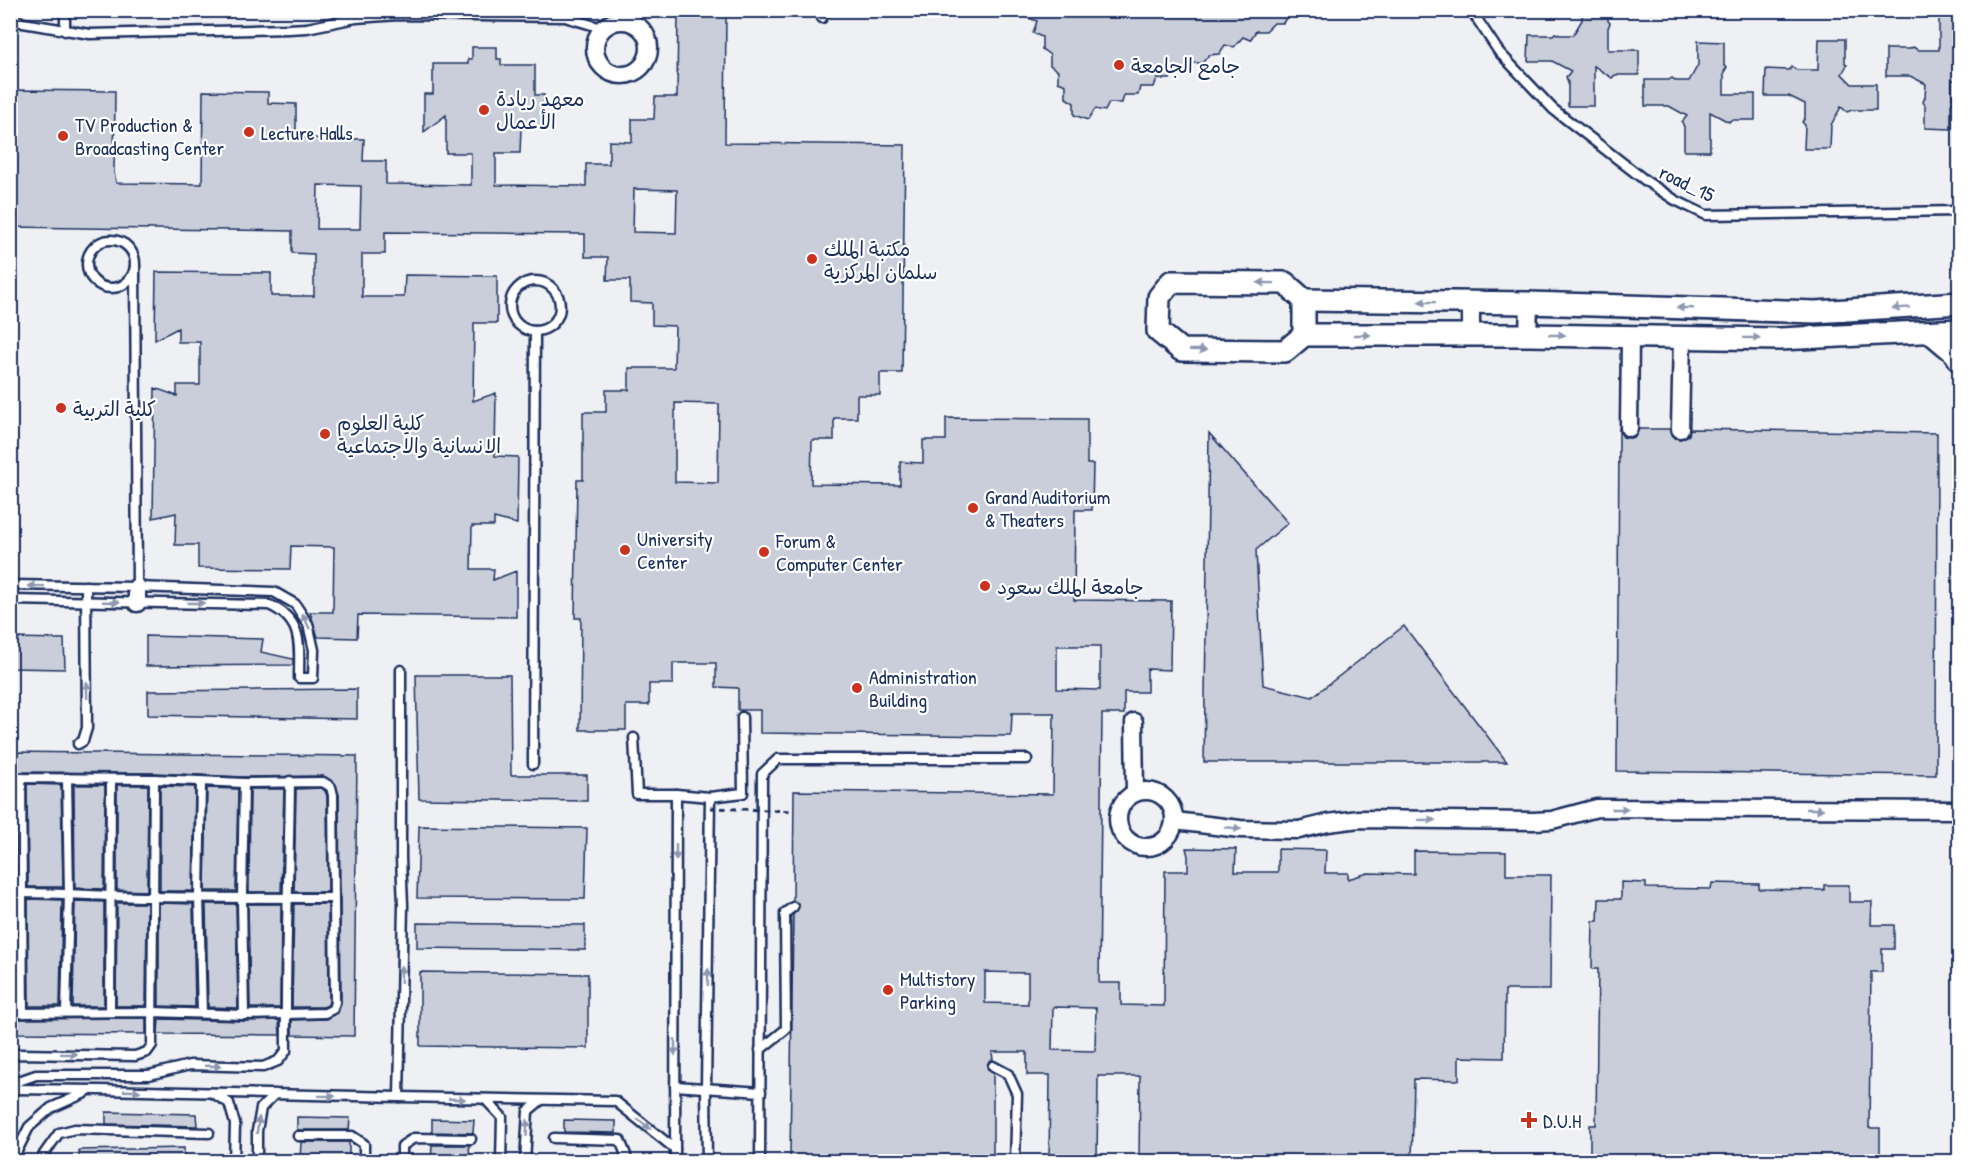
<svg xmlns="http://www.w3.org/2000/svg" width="1970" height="1172" font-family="'Patrick Hand','Playpen Sans Arabic',sans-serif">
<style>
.built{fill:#eff0f4}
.building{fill:#caceda;stroke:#1b2f5e;stroke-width:1.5;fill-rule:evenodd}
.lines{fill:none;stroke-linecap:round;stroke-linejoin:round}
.service-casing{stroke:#1b2f5e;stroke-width:13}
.minor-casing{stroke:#1b2f5e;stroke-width:21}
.tertiary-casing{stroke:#1b2f5e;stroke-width:26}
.service{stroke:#fff;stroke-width:8}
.minor{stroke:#fff;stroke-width:16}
.tertiary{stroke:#fff;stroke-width:21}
.path-bridge{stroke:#1b2f5e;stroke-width:3;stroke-dasharray:6 4.5;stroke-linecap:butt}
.oneway{fill:#8d97ae}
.poi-dot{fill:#c8321e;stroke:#fff;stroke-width:2}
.labels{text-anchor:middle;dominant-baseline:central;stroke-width:4.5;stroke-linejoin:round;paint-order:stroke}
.poi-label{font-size:20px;fill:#1b2f5e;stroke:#fff;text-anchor:start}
.street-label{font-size:20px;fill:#1b2f5e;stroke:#fff}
</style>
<rect width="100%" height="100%" fill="#fff"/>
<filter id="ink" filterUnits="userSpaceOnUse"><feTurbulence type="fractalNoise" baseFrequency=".0167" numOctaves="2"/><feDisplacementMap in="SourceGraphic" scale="12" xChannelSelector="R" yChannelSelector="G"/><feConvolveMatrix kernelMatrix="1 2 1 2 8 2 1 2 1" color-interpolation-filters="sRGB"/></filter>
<g filter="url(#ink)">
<rect class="built" x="11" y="11" width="1948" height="1150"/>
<g class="building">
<path d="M678 10H726L725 143 905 145 902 373H880V395H857V418H834V440H812L811 484 900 485V462L923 463V440H946V418L1087 419V464H1093L1092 510H1075L1074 600 1171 601 1170 670 1147 669V692H1124V714H1102L1099 983H1121V1005L1164 1006 1165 871H1188V856L1186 848 1236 849 1235 872H1278V849L1326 850 1325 873H1348V879L1368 873 1414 874V851L1506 852V875H1551L1550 990H1505L1504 1058 1459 1057V1080L1414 1079 1412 1161H1139L1140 1076H1098L1097 1161H1049L1050 1075H1027V1052H992L993 1060 989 1061 987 1066 988 1070 993 1073V1161H790L793 915 799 907 798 903 793 901 794 791 1053 794 1054 713H1012L1011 736 760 733V710H738V688L716 687V663H673V684H649V705H626V730H580L581 618H575L577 480H583V412H606V390H629V368H674L675 326 652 325V303L630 302V280H607L608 257H585V234L385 232V254H362V297H404L405 275 497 276V323H474L473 401 496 393 495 456 518 457 517 524 494 518V526H472L471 569H494L493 580 516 571V617L358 615 357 638 318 637 310 612H333L334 547 291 546 290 569 198 568V545H175L176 513 153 518 155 388 177 396V385H200V342H178V328L155 340 156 272 271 273V296H314V254L292 253V231L10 227V90L115 91 114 172 116 183 202 184 203 91 268 92V103L296 104V138L364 139 363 161H386V184L471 185V153H446V115L424 132V94H433V64H468V59H472V47H497V59H501V65H535V95H544L543 128H521L520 153H496V185L586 186V164H609V141L632 142V119H654L655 97H677ZM318 185 361 186 360 229H317ZM634 189 677 190 676 233 633 232ZM675 403 719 404 718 483 675 482ZM1057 646H1100V690L1057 689ZM985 972 1028 973V1004L985 1003ZM1053 1007 1096 1008 1095 1051 1052 1050Z"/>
<path d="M1011 10H1291L1283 23H1274L1266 31H1256L1250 40 1243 37 1234 47 1225 45 1219 54 1209 55 1202 63H1189L1187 71H1175L1170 79H1157L1154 87H1140L1138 95H1124L1122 103H1109L1105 111 1095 109 1088 120 1074 115V103L1066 98V85L1058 82V71L1050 65V55L1042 49V37L1033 33 1037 21 1011 12Z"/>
<path d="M1582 10H1608V21L1610 23 1608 28V50H1639V75H1615L1612 78 1594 66V106H1568V82L1566 77 1571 71 1552 61H1528L1529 35H1553L1555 33 1560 35H1573L1582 20Z"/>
<path d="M1939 18H1959V80H1952V98L1954 100 1951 105V129L1925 128V105L1923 102 1925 97 1926 84 1910 76H1886V49H1910L1913 47 1918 50H1939Z"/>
<path d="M1819 39H1845V63L1847 65 1842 74 1852 84H1876V110H1852L1847 112 1841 107 1831 125 1830 149H1804L1805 125 1802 122 1805 118V104L1789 96H1765L1766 69 1789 70 1792 67 1797 70H1818Z"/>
<path d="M1698 41 1724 42V65L1727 67 1724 72V94H1755V120H1731L1729 122 1710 112V151H1684V127L1682 122 1687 116 1669 106H1645V80H1669L1672 78 1676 81H1689L1698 65Z"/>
<path d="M1639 429H1670L1674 438 1680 439 1689 435 1690 429 1937 433 1936 775 1617 771 1619 430 1623 437 1629 438 1635 437Z"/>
<path d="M1209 433 1288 523 1256 550 1263 685 1312 697 1404 626 1507 762H1204Z"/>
<path d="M146 636 263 639 261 652 293 659V665L146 666Z"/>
<path d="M10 638 64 639 65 669 10 668Z"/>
<path d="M416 675H510L511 775H587V801L419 799Z"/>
<path d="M357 689V719L148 715V691Z"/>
<path d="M10 752 357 756 354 1036 292 1035V1020L327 1019 338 1013 341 1003 339 795 334 782 323 776 244 777 154 773 10 772Z"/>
<path d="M10 784H15L16 887H10Z"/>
<path d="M27 784 61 785 63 887H28Z"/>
<path d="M74 785H105L104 889 75 888Z"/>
<path d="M117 785H148L147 891 117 890Z"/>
<path d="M160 786 195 787 193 891H160Z"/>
<path d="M207 788 238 789 236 891H205Z"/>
<path d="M321 788 325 791 327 796 328 892H294L296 789Z"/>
<path d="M250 789H284L281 892H249Z"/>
<path d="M419 826 587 828 585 899 417 898Z"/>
<path d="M1621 882 1646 883V888L1711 889 1712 883 1759 884V889L1824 890V885H1849V902H1872L1871 925H1894V949H1882V972H1871L1869 1128H1880V1161H1590V1125H1596L1597 1036 1598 969H1592L1593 921H1598L1599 899H1621Z"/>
<path d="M10 899H16L17 1007H10Z"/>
<path d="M28 899 62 900 60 1006H29Z"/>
<path d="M75 901 104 902V1006H73Z"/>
<path d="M117 903H147L146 1006H116Z"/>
<path d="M159 903 193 904 195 1007 159 1006Z"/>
<path d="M206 904H236L238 1008 208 1007Z"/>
<path d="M248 904H281L280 1008H250Z"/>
<path d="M294 904H328L329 1001 328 1005 323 1007H292Z"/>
<path d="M417 923 585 925V950L417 948Z"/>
<path d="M420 972 588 974V1048L420 1046Z"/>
<path d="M146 1018V1034L10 1033V1019Z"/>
<path d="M159 1019 244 1021 279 1020 280 1035 158 1034Z"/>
<path d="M106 1112 196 1114 197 1126 106 1124Z"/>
<path d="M297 1117 350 1118 349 1130H297Z"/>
<path d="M432 1119 474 1120 473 1133 432 1132Z"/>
<path d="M564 1120 616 1121V1133L564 1132Z"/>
<path d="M301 1142H349V1161H300Z"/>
<path d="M432 1145H469L470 1161H431Z"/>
<path d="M184 1148V1161H79V1150Z"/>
</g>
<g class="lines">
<g class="service-casing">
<g id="service">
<path d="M1471 10 1499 52 1553 109 1646 181 1675 200 1706 215 1960 211"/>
<path d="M10 16 23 23 90 34 288 29 307 28 356 18 398 15 565 17 602 28"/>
<path d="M822 18 826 10"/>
<path d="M65 31V10"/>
<circle cx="111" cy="264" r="24"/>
<path d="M135 267 137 587"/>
<circle cx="535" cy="306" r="25"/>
<path d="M10 585 137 587 274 592 295 604 308 624 314 650 313 678H299C299 646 304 620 269 605L10 600"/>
<path d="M634 738 637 794H676L710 797 743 793 742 717"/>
<path d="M78 744 83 741 87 728 86 586"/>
<path d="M533 764 535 331"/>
<path d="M10 778 154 779 244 783 323 782 331 787 333 795 335 1002 333 1009 325 1013 244 1015 153 1012 10 1013"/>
<path d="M21 778 23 1013"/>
<path d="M201 782 199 896 202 1013"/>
<path d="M244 783 242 899 244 1015"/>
<path d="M10 893C58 892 106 897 154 897 214 898 273 898 333 898"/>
<path d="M66 1012 69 894 67 778"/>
<path d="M110 1012 111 779"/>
<path d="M760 1050 786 1029 785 913 793 907"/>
<path d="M10 1056 19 1054 135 1056 147 1052 152 1045 154 779"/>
<path d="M993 1066 1008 1074 1017 1094 1015 1162"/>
<path d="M10 1084 36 1075H149L190 1065 263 1067 278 1061 286 1051C285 961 289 871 290 781"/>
<path d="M675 1086 761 1092"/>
<path d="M10 1089 99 1090 399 1097 403 905 401 858V670"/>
<path d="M214 1094 229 1103 235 1124 234 1162"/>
<path d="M399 1097 615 1101 675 1149"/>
<path d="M486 1100 502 1117 501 1162"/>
<path d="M298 1136H352L364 1144V1162"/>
<path d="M554 1138 620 1140 626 1155V1162"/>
<path d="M14 1162V1157L29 1127 51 1108 85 1093"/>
<path d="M42 1162 44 1154 59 1133 75 1129 209 1133"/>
<path d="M257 1162V1131L261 1108 275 1094"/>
<path d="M402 1162V1146L414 1138 471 1139"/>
<path d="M525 1162 528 1111 540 1101"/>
<path d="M675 1162 676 794"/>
<path d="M707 1162 706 1088 710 797"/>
<path d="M760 1162 762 774 778 759H1027"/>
</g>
</g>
<g class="minor-casing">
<g id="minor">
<circle cx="622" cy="48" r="27"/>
<path d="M1471 334V303"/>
<path d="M1528 335 1529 303"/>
<path d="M1629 428 1630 336"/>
<path d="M1680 429 1682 337"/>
<path d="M137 587V603"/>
<path d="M1134 722 1135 793"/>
<circle cx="1146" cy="819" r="28"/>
<path d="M1175 821 1240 829 1299 830 1328 823 1359 819 1534 821 1552 820 1597 808 1960 810"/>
</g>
</g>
<g class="tertiary-casing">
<g id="tertiary">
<path d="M1304 300 1529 303 1815 312 1960 303"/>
<path d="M1930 332 1955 353 1960 361"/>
<path d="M1304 335V300L1285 283 1171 282 1159 297 1158 331 1181 350 1285 351 1304 335H1528L1780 339 1960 330"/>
</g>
</g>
<use href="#service" class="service"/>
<use href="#minor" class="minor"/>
<use href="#tertiary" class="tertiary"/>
<path class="path-bridge" d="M710 808 794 811"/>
</g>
<defs><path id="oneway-solid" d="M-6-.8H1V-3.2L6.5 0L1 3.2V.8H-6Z" transform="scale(1.5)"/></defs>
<g class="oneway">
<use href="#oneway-solid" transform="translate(1266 283) rotate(-179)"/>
<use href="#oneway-solid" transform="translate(1427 302) rotate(-179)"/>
<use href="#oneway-solid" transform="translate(1685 308) rotate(-178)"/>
<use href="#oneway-solid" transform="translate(1901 308) rotate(176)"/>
<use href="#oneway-solid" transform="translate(1362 335)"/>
<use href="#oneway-solid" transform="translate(1557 335) rotate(1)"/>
<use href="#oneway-solid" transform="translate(1752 338) rotate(1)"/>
<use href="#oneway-solid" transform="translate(1198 350) rotate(1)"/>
<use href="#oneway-solid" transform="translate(36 586) rotate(-179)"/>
<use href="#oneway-solid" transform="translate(111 602) rotate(2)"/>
<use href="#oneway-solid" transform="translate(196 603)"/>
<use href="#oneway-solid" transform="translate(306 621) rotate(-115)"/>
<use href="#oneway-solid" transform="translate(87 690) rotate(-91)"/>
<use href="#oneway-solid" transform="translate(1620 809)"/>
<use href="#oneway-solid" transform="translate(1815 809)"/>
<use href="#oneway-solid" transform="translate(1427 820) rotate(1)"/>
<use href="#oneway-solid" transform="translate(1233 828) rotate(6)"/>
<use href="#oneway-solid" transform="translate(676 852) rotate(90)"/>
<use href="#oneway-solid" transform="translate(401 974) rotate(-89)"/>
<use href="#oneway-solid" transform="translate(708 977) rotate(-89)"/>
<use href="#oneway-solid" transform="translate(675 1047) rotate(90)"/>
<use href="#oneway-solid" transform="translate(69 1054) rotate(1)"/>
<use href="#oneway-solid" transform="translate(213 1066) rotate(2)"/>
<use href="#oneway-solid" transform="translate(132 1091) rotate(2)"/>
<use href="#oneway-solid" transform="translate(327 1096) rotate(1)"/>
<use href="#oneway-solid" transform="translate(457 1099) rotate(2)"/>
<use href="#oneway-solid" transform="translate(644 1124) rotate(38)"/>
<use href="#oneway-solid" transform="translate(258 1125) rotate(-82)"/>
<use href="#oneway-solid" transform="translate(527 1128) rotate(-87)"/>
</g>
</g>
<g class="poi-dot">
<circle cx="1119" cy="65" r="6"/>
<circle cx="484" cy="110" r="6"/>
<circle cx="249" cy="132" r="6"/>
<circle cx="63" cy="136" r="6"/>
<circle cx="812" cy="259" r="6"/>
<circle cx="61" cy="408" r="6"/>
<circle cx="325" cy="434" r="6"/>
<circle cx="973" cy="508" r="6"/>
<circle cx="625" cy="550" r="6"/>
<circle cx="764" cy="552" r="6"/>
<circle cx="985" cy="586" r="6"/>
<circle cx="857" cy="688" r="6"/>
<circle cx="888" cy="990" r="6"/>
<path d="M1526 1111h6v6h6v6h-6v6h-6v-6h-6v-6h6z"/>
</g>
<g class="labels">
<g class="poi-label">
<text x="1131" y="65">جامع الجامعة</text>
<text x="496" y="98">معهد ريادة<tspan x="496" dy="23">الأعمال</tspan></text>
<text x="75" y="124">TV Production &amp;<tspan x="75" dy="23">Broadcasting Center</tspan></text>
<text x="261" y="132">Lecture Halls</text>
<text x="824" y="248">مكتبة الملك<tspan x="824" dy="23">سلمان المركزية</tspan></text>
<text x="73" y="408">كلية التربية</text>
<text x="337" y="422">كلية العلوم<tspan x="337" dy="23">الانسانية والاجتماعية</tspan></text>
<text x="985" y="496">Grand Auditorium<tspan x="985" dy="23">&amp; Theaters</tspan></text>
<text x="637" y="538">University<tspan x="637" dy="23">Center</tspan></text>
<text x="776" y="540">Forum &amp;<tspan x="776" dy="23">Computer Center</tspan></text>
<text x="997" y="586">جامعة الملك سعود</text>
<text x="869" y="676">Administration<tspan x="869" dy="23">Building</tspan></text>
<text x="900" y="978">Multistory<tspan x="900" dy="23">Parking</tspan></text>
<text x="1543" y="1120">D.U.H</text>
</g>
<g class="street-label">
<text transform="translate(1687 183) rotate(26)">road_15</text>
</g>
</g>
<rect width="1970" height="1172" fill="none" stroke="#fff" stroke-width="36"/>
<rect x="18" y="18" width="1934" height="1136" fill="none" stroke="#1b2f5e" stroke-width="2" filter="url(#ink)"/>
</svg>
